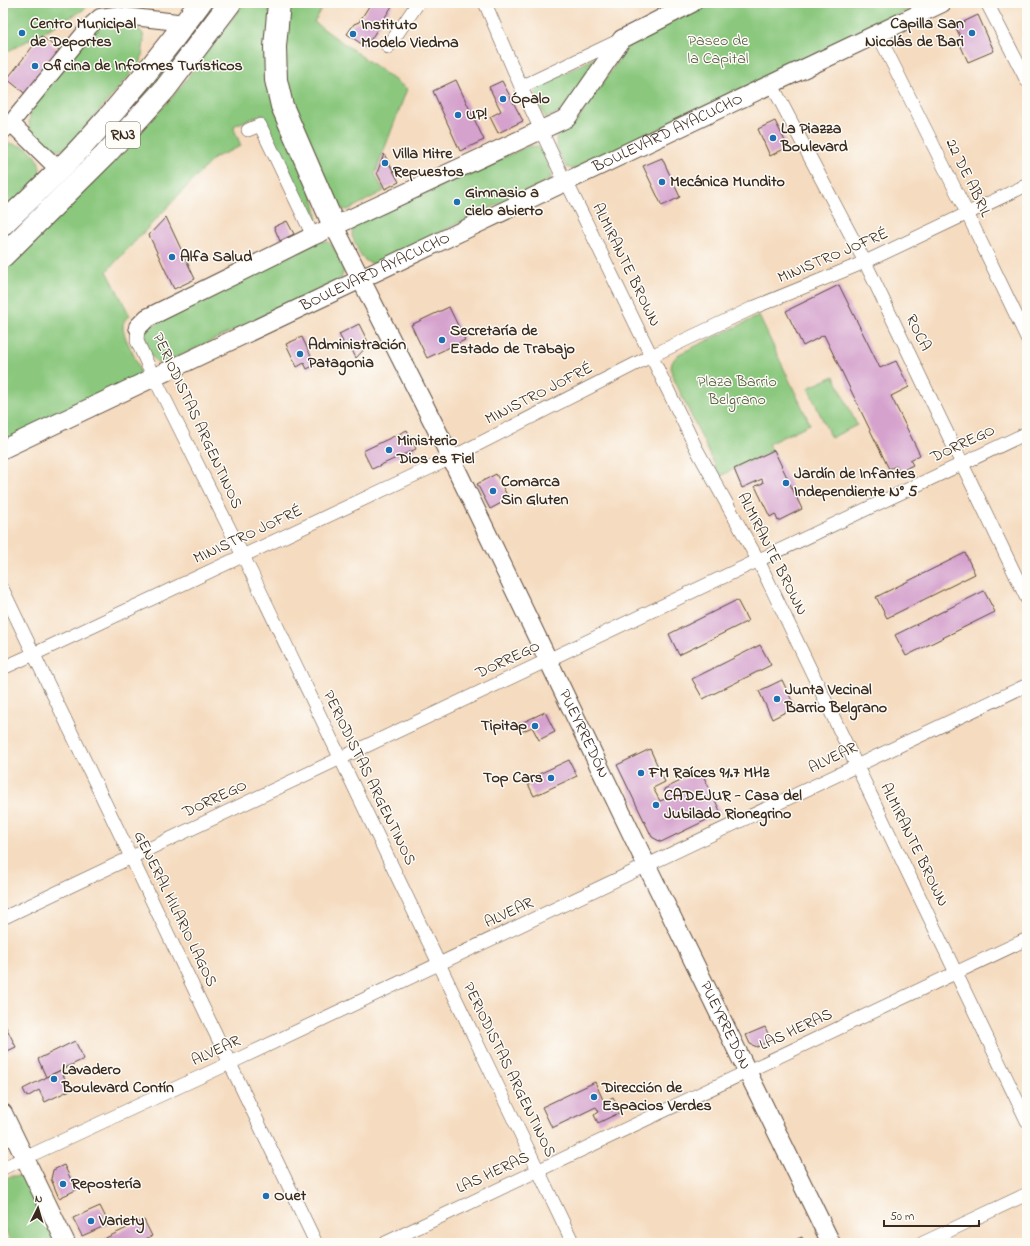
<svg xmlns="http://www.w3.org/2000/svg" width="1030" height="1246" font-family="'Indie Flower',sans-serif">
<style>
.green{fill:#8bc87e;stroke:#63794e}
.building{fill:#d5a2cd}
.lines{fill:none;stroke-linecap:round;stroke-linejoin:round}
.minor-casing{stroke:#574536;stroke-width:14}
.tertiary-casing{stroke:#574536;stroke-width:18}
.secondary-casing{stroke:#574536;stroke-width:20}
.trunk-casing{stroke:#574536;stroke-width:24}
.minor{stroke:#fff;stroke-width:13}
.tertiary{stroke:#fff;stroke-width:16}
.secondary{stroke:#fff;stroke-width:18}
.trunk{stroke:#fff;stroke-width:22}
.poi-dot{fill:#1f6fb2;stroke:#fdfcf7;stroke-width:1.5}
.labels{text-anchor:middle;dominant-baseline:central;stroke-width:3;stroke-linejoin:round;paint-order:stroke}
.shield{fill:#fdfcf7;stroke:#75695f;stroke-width:1}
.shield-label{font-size:15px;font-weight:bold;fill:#3b2a1e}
.poi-label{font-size:16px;font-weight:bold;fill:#3b2a1e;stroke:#fdfcf7;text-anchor:start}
.park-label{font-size:16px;fill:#53593b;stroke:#fdfcf7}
.street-label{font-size:16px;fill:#3b2a1e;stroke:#fdfcf7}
</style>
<rect width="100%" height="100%" fill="#fdfcf7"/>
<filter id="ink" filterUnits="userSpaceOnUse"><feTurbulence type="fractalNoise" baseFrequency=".025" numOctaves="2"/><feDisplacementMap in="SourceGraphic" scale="8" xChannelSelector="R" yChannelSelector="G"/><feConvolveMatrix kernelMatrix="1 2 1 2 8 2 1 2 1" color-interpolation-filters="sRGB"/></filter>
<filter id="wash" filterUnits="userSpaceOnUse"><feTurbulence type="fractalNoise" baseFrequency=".012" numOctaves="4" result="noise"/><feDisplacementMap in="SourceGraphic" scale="16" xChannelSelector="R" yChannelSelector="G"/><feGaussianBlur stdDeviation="0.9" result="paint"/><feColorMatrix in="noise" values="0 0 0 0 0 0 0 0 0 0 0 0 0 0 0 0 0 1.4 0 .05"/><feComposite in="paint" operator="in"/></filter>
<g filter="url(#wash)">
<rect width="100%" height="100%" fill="#f5dbbf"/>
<g class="green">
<path d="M3 3H90L87 7 80 12 3 54Z"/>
<path d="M213 3H218L183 51 99 150 3 244V238L33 209 153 81 179 49Z"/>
<path d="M244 3H270L269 9 317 213V218L316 221 312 219 269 130 268 122 265 116 261 115 235 125 234 129 241 146 214 158 107 271 130 316C126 319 123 321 123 326 122 337 138 359 140 373L135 379 3 443V271L117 158 175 94Z"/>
<path d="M288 3H326L314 22 407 89 375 174 384 191 348 210 342 209 336 205 290 101 286 76 285 46Z"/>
<path d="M709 3H923L576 169C572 169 569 169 567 167 562 163 553 141 557 135 559 130 572 125 577 121L631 42Z"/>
<path d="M102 26 139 29 143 34 144 42 141 62 69 146C64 149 60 151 54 149 43 147 29 134 29 122 29 118 31 113 32 109L94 29Z"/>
<path d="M595 58 597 59 564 110 546 118C542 112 533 93 537 87Z"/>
<path d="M7 143C30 146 42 154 40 179L3 213V145Z"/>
<path d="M529 146C532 146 536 146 539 148 545 153 551 171 551 179L376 263C361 265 358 248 352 236 352 230 353 227 358 223Z"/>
<path d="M323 241 328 242 333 246 344 268 343 274 341 279 161 365C151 360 142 340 145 329L317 242Z"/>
<path d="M759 316 810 424 768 444 772 451 720 476 672 375C670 366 671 361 679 354Z"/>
<path d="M834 376 857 425 831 438 808 388Z"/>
<path d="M11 1176H19L26 1180 56 1243H11L3 1225V1180Z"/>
</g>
<g id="blocks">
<g class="building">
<path d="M371 3H394L366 47 347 34 354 24 359 22Z"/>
<path d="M978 15 994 51 968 62 959 42 962 40 955 26Z"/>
<path d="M41 36 63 53 28 96 7 79Z"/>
<path d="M456 80 484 140 460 151 433 91Z"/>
<path d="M502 81 523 121 498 133 490 117 501 111 489 87Z"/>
<path d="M775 121 788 147 770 156 758 129Z"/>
<path d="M384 154 399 182 385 189 377 173Z"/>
<path d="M662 158 680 197 662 206 643 166Z"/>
<path d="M166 217 195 279 174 289 149 235Z"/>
<path d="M287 221 294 234 280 241 274 227Z"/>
<path d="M839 285 880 368 896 361 909 387 891 396 920 455 910 460 913 465 899 472 896 466 889 469 824 335 803 346 786 311Z"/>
<path d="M449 307 465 340 427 358 411 325Z"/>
<path d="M359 324 369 344 356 358 350 346 346 348 339 334Z"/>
<path d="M302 337 315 365 307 369 304 363 297 367 286 344Z"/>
<path d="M407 430 416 449 372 469 363 451Z"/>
<path d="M774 450 802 509 778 521 775 514 770 517 755 486 763 483 762 479 742 488 734 469Z"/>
<path d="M496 474 509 499 490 509 477 484Z"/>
<path d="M965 553 975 574 887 618 876 597Z"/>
<path d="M984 591 995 612 906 656 895 635Z"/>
<path d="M737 600 748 621 679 655 669 634Z"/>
<path d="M760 645 771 665 703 699 692 679Z"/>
<path d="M782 680 795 707 772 719 759 691Z"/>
<path d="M545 712 555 732 539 740 532 727 521 732 517 725Z"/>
<path d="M650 749 665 782 653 788 660 801 668 798 664 789 701 771 721 813 661 842 652 837 617 765Z"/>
<path d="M569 760 577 776 534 796 526 780Z"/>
<path d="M3 1021 16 1047 3 1053Z"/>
<path d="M765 1027 771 1040 757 1047 750 1044 746 1035Z"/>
<path d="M75 1041 84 1059 46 1077 38 1059Z"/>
<path d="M61 1070 70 1090 45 1102 39 1090 27 1097 23 1089Z"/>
<path d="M595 1082 604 1102 613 1097 621 1112 598 1123 594 1115 599 1112 596 1107 552 1128 542 1107Z"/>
<path d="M64 1165 76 1190 59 1198 51 1179 53 1170Z"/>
<path d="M100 1206 109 1224 82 1236 73 1218Z"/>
<path d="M144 1220 152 1236 145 1239 147 1243H95Z"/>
<path d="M802 1237 804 1243H788Z"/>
</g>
</g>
</g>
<g filter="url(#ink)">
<use href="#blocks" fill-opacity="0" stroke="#574536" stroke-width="1"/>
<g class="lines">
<g class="minor-casing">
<g id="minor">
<path d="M485 3 521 87 565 182 571 191 697 450 758 560 1027 1121"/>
<path d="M987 3 1027 81"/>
<path d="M878 34 967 213 1027 338"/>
<path d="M388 47 418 3"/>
<path d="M772 85 865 262 1027 599"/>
<path d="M521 87 622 39"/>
<path d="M248 130 260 125 313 236"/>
<path d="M138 327 137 341 148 365 251 572 573 1243"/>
<path d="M3 590 316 1243"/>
<path d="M3 668 34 654 451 458 651 356 755 307 865 262 1027 185"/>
<path d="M3 918 1027 433"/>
<path d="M3 1168 230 1063 1027 685"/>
<path d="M385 1243 1027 939"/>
<path d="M923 1243 1027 1194"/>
</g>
</g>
<g class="tertiary-casing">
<g id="tertiary">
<path d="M11 123 59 170"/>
<path d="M3 131 11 123 90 26 100 17 115 15 186 23"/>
</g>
</g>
<g class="secondary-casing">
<g id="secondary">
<path id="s1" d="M334 226 451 458 647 866 831 1243"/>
<path d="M138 327 147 318 313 236 567 118 622 39 692 3"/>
<path id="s2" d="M3 449C316 300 629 152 942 3"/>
<path d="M3 1113 66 1243"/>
</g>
</g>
<g class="trunk-casing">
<g id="trunk">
<path d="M279 3 275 47 276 80 282 106 334 226"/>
<path d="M3 224C31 197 60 171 86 142 127 98 165 51 200 3"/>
<path d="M3 256 105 155 165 89 230 3"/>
</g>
</g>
<use href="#minor" class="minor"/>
<use href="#tertiary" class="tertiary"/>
<use href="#secondary" class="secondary"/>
<use href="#trunk" class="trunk"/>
</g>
</g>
<g class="poi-dot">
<circle cx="22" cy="33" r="4"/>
<circle cx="972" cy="33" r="4"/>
<circle cx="353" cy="34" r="4"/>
<circle cx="35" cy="66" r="4"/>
<circle cx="503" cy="99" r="4"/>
<circle cx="458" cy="115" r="4"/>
<circle cx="773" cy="138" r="4"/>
<circle cx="385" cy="163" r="4"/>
<circle cx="662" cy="182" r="4"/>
<circle cx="457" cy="202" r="4"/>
<circle cx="172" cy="257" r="4"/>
<circle cx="442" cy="340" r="4"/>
<circle cx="300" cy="354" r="4"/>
<circle cx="389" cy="450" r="4"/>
<circle cx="786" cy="483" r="4"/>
<circle cx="493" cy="491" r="4"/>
<circle cx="777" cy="699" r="4"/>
<circle cx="535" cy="726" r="4"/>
<circle cx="641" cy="773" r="4"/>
<circle cx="551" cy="778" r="4"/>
<circle cx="656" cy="805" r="4"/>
<circle cx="54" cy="1079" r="4"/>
<circle cx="594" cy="1097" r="4"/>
<circle cx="63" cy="1184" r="4"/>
<circle cx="266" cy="1196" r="4"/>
<circle cx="91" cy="1221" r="4"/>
</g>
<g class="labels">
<rect class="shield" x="106" y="122" width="34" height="26" rx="3"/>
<g class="shield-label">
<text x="123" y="135">RN3</text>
</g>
<g class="poi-label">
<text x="30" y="24">Centro Municipal<tspan x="30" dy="18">de Deportes</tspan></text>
<text x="964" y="24" text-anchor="end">Capilla San<tspan x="964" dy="18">Nicolás de Bari</tspan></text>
<text x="361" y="25">Instituto<tspan x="361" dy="18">Modelo Viedma</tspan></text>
<text x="43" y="66">Oficina de Informes Turísticos</text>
<text x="511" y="99">Ópalo</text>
<text x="466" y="115">UP!</text>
<text x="781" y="129">La Piazza<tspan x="781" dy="18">Boulevard</tspan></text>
<text x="393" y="154">Villa Mitre<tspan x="393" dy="18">Repuestos</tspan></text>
<text x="670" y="182">Mecánica Mundito</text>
<text x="465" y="193">Gimnasio a<tspan x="465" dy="18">cielo abierto</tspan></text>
<text x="180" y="257">Alfa Salud</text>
<text x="450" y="331">Secretaría de<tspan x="450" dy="18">Estado de Trabajo</tspan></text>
<text x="308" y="345">Administración<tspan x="308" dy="18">Patagonia</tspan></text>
<text x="397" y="441">Ministerio<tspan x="397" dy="18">Dios es Fiel</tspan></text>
<text x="794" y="474">Jardín de Infantes<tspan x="794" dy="18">Independiente N° 5</tspan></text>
<text x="501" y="482">Comarca<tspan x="501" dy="18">Sin Gluten</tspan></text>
<text x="785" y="690">Junta Vecinal<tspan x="785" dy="18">Barrio Belgrano</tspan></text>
<text x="527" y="726" text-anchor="end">Tipitap</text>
<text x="649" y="773">FM Raíces 91.7 MHz</text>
<text x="543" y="778" text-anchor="end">Top Cars</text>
<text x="664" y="796">CADEJUR - Casa del<tspan x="664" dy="18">Jubilado Rionegrino</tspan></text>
<text x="62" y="1070">Lavadero<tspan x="62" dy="18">Boulevard Contín</tspan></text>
<text x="602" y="1088">Dirección de<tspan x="602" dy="18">Espacios Verdes</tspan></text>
<text x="71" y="1184">Repostería</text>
<text x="274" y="1196">Ouet</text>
<text x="99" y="1221">Variety</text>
</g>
<g class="park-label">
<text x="718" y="41">Paseo de<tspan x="718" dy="18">la Capital</tspan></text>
<text x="737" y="382">Plaza Barrio<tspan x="737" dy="18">Belgrano</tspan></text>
</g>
<g class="street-label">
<text stroke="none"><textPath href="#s2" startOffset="736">BOULEVARD AYACUCHO</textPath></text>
<text transform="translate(968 178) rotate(64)">22 DE ABRIL</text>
<text transform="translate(833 256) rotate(-23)">MINISTRO JOFRÉ</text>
<text transform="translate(626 265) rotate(64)">ALMIRANTE BROWN</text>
<text stroke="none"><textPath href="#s2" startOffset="412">BOULEVARD AYACUCHO</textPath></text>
<text transform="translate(918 333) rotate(64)">ROCA</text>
<text transform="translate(539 394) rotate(-27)">MINISTRO JOFRÉ</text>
<text transform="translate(197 421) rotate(65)">PERIODISTAS ARGENTINOS</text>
<text transform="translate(963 444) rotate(-25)">DORREGO</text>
<text transform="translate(248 535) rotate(-25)">MINISTRO JOFRÉ</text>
<text transform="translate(772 554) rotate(63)">ALMIRANTE BROWN</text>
<text transform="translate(508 660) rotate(-25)">DORREGO</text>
<text stroke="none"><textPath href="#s1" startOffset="566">PUEYRREDÓN</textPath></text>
<text transform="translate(833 758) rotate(-26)">ALVEAR</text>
<text transform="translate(369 778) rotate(64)">PERIODISTAS ARGENTINOS</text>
<text transform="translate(215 799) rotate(-25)">DORREGO</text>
<text transform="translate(914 845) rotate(64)">ALMIRANTE BROWN</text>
<text transform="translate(175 909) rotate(64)">GENERAL HILARIO LAGOS</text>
<text transform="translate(509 913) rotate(-25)">ALVEAR</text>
<text stroke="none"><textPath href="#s1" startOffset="890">PUEYRREDÓN</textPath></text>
<text transform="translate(796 1030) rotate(-25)">LAS HERAS</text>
<text transform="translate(216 1051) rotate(-25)">ALVEAR</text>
<text transform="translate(509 1070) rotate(64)">PERIODISTAS ARGENTINOS</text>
<text transform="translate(493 1173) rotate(-25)">LAS HERAS</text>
</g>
</g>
<rect width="1030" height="1246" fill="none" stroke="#fdfcf7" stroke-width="16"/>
<g transform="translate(38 1208) rotate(5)" stroke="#fdfcf7" stroke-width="3" paint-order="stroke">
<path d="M0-3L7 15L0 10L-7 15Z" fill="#3b2a1e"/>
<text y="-6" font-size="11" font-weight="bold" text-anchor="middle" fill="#3b2a1e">N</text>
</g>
<path d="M884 1220v6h95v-6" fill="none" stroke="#3b2a1e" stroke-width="2"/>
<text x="890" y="1220" font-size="12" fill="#3b2a1e" stroke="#fdfcf7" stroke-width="3" paint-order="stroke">50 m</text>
</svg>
